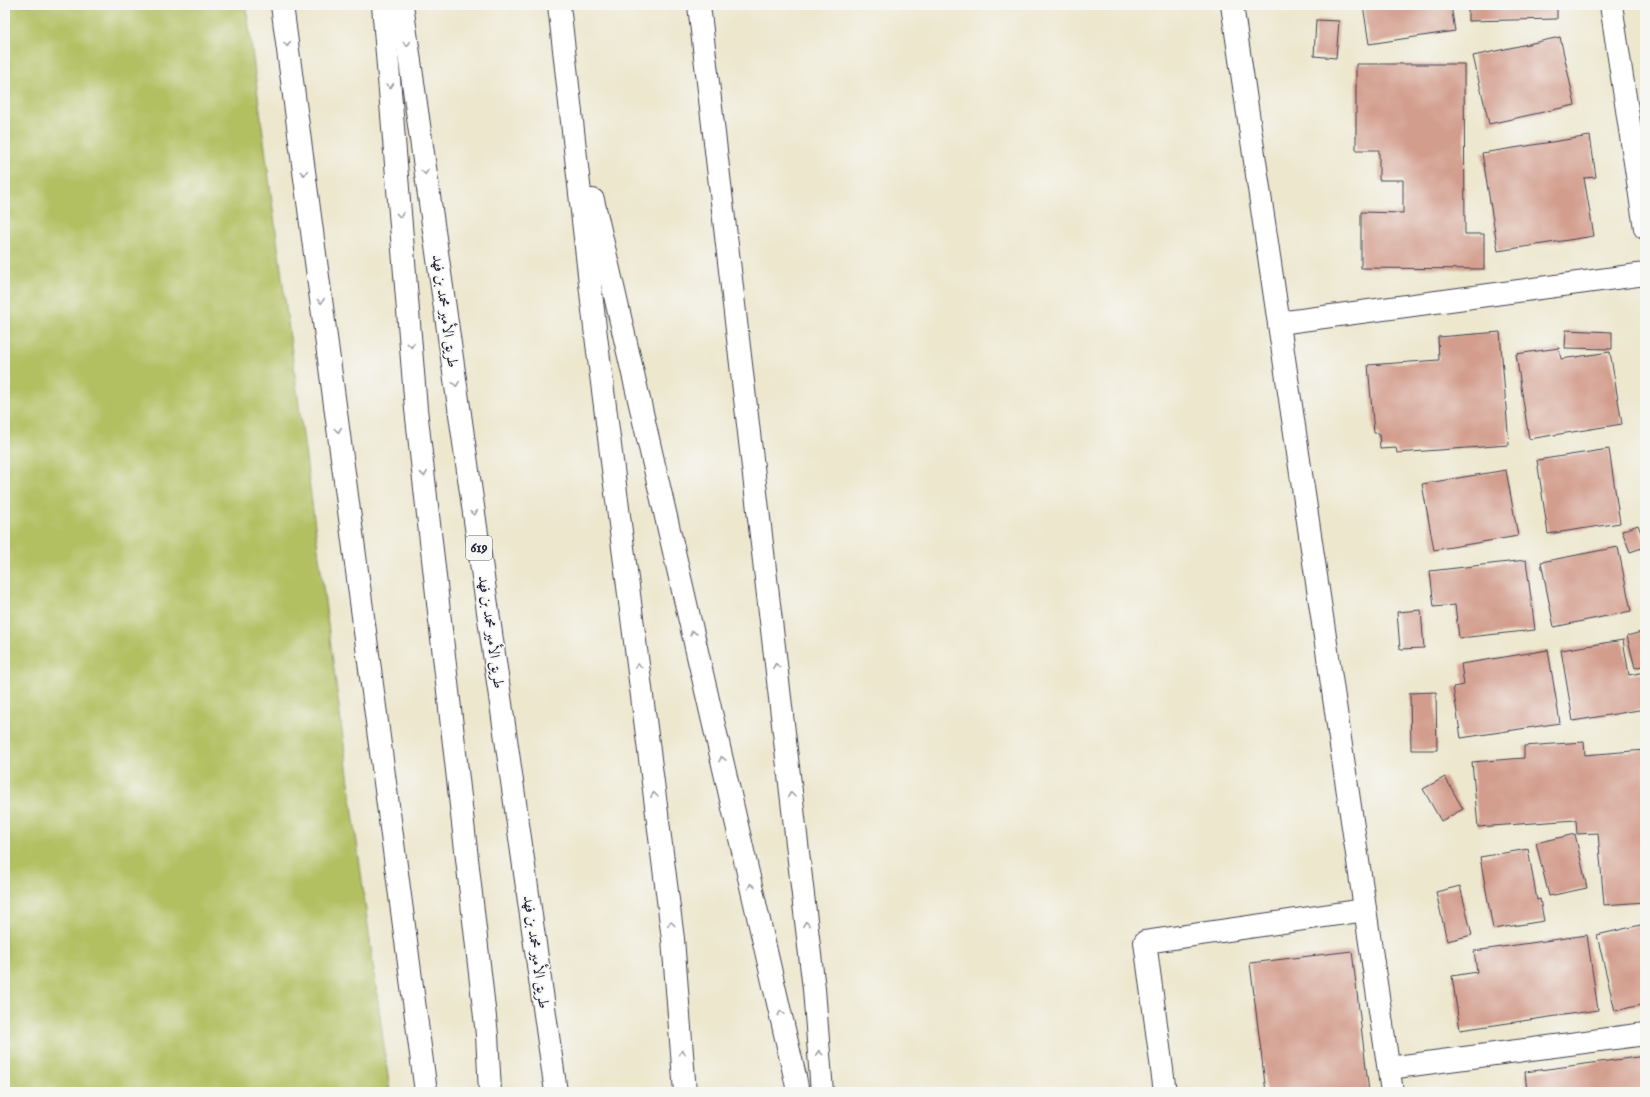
<svg xmlns="http://www.w3.org/2000/svg" width="1650" height="1097" font-family="'IM FELL English',Amiri,serif">
<style>
.green{fill:#b3c062;stroke:#6a714e}
.building{fill:#d39d8d}
.lines{fill:none;stroke-linecap:round;stroke-linejoin:round}
.minor-casing{stroke:#404051;stroke-width:24}
.major-casing{stroke:#404051;stroke-width:24}
.highway-casing{stroke:#404051;stroke-width:24}
.minor{stroke:#fff;stroke-width:22}
.major{stroke:#fff;stroke-width:22}
.highway{stroke:#fff;stroke-width:22}
.oneway{stroke:#9c9ca7}
.labels{text-anchor:middle;dominant-baseline:central;stroke-width:3.5;stroke-linejoin:round;paint-order:stroke}
.shield{fill:#f6f6f2;stroke:#626272;stroke-width:1}
.shield-label{font-size:14px;font-weight:bold;fill:#22223b}
.street-label{font-size:15px;fill:#22223b;stroke:#f6f6f2}
</style>
<rect width="100%" height="100%" fill="#f6f6f2"/>
<filter id="ink" filterUnits="userSpaceOnUse"><feTurbulence type="fractalNoise" baseFrequency=".025" numOctaves="2"/><feDisplacementMap in="SourceGraphic" scale="8" xChannelSelector="R" yChannelSelector="G"/><feConvolveMatrix kernelMatrix="1 2 1 2 8 2 1 2 1" color-interpolation-filters="sRGB"/></filter>
<filter id="wash" filterUnits="userSpaceOnUse"><feTurbulence type="fractalNoise" baseFrequency=".012" numOctaves="4" result="noise"/><feDisplacementMap in="SourceGraphic" scale="16" xChannelSelector="R" yChannelSelector="G"/><feGaussianBlur stdDeviation="0.9" result="paint"/><feColorMatrix in="noise" values="0 0 0 0 0 0 0 0 0 0 0 0 0 0 0 0 0 1.4 0 .05"/><feComposite in="paint" operator="in"/></filter>
<g filter="url(#wash)">
<rect width="100%" height="100%" fill="#ede7ce"/>
<path class="green" d="M5 5H246L390 1092H5Z"/>
<g id="blocks">
<g class="building">
<path d="M1363 5H1451L1455 31 1369 44Z"/>
<path d="M1468 5H1557V19L1468 21Z"/>
<path d="M1316 20 1339 21 1336 58 1314 56Z"/>
<path d="M1560 37 1575 105 1489 124 1473 56Z"/>
<path d="M1356 64H1464L1465 234H1484V269L1361 268V212L1403 213V180H1379V150H1356Z"/>
<path d="M1590 136 1596 177 1584 178 1594 236 1498 251 1482 153Z"/>
<path d="M1566 330 1612 332V349L1565 348Z"/>
<path d="M1500 332 1509 445 1397 453 1396 448 1380 449 1379 433H1374L1368 365 1439 360 1438 337Z"/>
<path d="M1559 348 1561 359 1610 352 1622 424 1529 439 1516 354Z"/>
<path d="M1609 449 1620 523 1548 534 1537 460Z"/>
<path d="M1506 470 1518 536 1434 550 1422 484Z"/>
<path d="M1638 525 1645 543V547L1630 552 1622 531Z"/>
<path d="M1618 547 1631 611 1554 627 1541 562Z"/>
<path d="M1526 560 1535 630 1459 638 1455 605 1434 607 1430 571Z"/>
<path d="M1421 610 1424 648 1400 649 1397 612Z"/>
<path d="M1645 631V665L1635 668 1627 636Z"/>
<path d="M1623 640 1629 675 1645 672V709L1573 721 1561 650Z"/>
<path d="M1548 650 1560 723 1461 738 1453 687 1464 685 1461 664Z"/>
<path d="M1436 692 1437 750H1411L1410 693Z"/>
<path d="M1584 742 1585 755 1645 750V902L1604 905 1598 833 1577 834 1576 820 1478 827 1472 762 1524 758V746Z"/>
<path d="M1445 777 1463 809 1441 821 1423 789Z"/>
<path d="M1575 834 1587 888 1549 896 1536 843Z"/>
<path d="M1528 849 1537 900 1540 899 1544 921 1493 929 1480 857Z"/>
<path d="M1460 886 1472 935 1447 941 1436 892Z"/>
<path d="M1645 924V1004L1615 1011 1597 935Z"/>
<path d="M1587 935 1598 1010 1460 1030 1452 976 1477 972 1474 951Z"/>
<path d="M1352 951 1369 1092H1266L1250 963Z"/>
<path d="M1645 1056V1092H1527L1525 1072Z"/>
</g>
</g>
</g>
<g filter="url(#ink)">
<use href="#blocks" fill-opacity="0" stroke="#404051" stroke-width="1"/>
<g class="lines">
<g class="minor-casing">
<g id="minor">
<path d="M1232 5 1392 1092"/>
<path d="M1611 5 1645 228"/>
<path d="M1279 323 1645 274"/>
<path d="M1389 1068 1645 1034"/>
<path d="M1165 1092 1145 942 1365 910"/>
</g>
</g>
<g class="major-casing">
<g id="major">
<path d="M282 5 426 1092"/>
<path d="M699 5 814 989 822 1092"/>
</g>
</g>
<g class="highway-casing">
<g id="highway">
<path d="M383 5 416 409 487 1035 490 1092"/>
<path d="M402 5 556 1092"/>
<path d="M559 5 595 328 673 939 685 1092"/>
<path d="M593 200 795 1077 798 1092"/>
</g>
</g>
<use href="#minor" class="minor"/>
<use href="#major" class="major"/>
<use href="#highway" class="highway"/>
</g>
<defs><path id="oneway-chevron" d="M-2-3.5L2.5 0L-2 3.5" fill="none" stroke-width="1.6" stroke-linecap="round" stroke-linejoin="round"/></defs>
<g class="oneway">
<use href="#oneway-chevron" transform="translate(287 44) rotate(82)"/>
<use href="#oneway-chevron" transform="translate(407 44) rotate(82)"/>
<use href="#oneway-chevron" transform="translate(390 86) rotate(85)"/>
<use href="#oneway-chevron" transform="translate(425 172) rotate(82)"/>
<use href="#oneway-chevron" transform="translate(304 173) rotate(82)"/>
<use href="#oneway-chevron" transform="translate(400 215) rotate(85)"/>
<use href="#oneway-chevron" transform="translate(321 301) rotate(82)"/>
<use href="#oneway-chevron" transform="translate(411 345) rotate(85)"/>
<use href="#oneway-chevron" transform="translate(456 384) rotate(82)"/>
<use href="#oneway-chevron" transform="translate(338 430) rotate(82)"/>
<use href="#oneway-chevron" transform="translate(424 474) rotate(84)"/>
<use href="#oneway-chevron" transform="translate(474 513) rotate(82)"/>
<use href="#oneway-chevron" transform="translate(693 633) rotate(-103)"/>
<use href="#oneway-chevron" transform="translate(638 666) rotate(-97)"/>
<use href="#oneway-chevron" transform="translate(776 666) rotate(-97)"/>
<use href="#oneway-chevron" transform="translate(722 759) rotate(-103)"/>
<use href="#oneway-chevron" transform="translate(654 795) rotate(-97)"/>
<use href="#oneway-chevron" transform="translate(791 795) rotate(-97)"/>
<use href="#oneway-chevron" transform="translate(751 886) rotate(-103)"/>
<use href="#oneway-chevron" transform="translate(671 924) rotate(-97)"/>
<use href="#oneway-chevron" transform="translate(806 924) rotate(-97)"/>
<use href="#oneway-chevron" transform="translate(781 1013) rotate(-103)"/>
<use href="#oneway-chevron" transform="translate(682 1053) rotate(-95)"/>
<use href="#oneway-chevron" transform="translate(819 1053) rotate(-95)"/>
</g>
</g>
<g class="labels">
<rect class="shield" x="466" y="536" width="26" height="24" rx="3"/>
<g class="shield-label">
<text x="479" y="548">619</text>
</g>
<g class="street-label">
<text transform="translate(445 311) rotate(82)">طريق الأمير محمد بن فهد</text>
<text transform="translate(491 632) rotate(82)">طريق الأمير محمد بن فهد</text>
<text transform="translate(536 952) rotate(82)">طريق الأمير محمد بن فهد</text>
</g>
</g>
<rect width="1650" height="1097" fill="none" stroke="#f6f6f2" stroke-width="20"/>
</svg>
